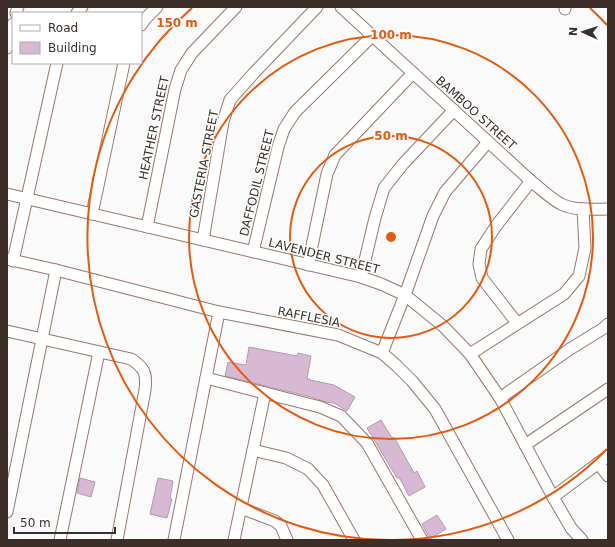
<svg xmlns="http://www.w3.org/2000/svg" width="615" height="547" font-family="'DejaVu Sans',sans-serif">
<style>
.building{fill:#d8b9d3;stroke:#b698b1}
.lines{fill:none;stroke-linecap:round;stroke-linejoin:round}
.minor-casing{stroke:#9a776a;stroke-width:13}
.minor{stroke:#fff;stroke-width:11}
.ring{fill:none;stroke:#e8590c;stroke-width:2}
.labels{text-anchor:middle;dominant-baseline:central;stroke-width:3;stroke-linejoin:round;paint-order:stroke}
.street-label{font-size:12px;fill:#3d2e29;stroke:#fff}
.centre{fill:#e8590c;stroke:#fff;stroke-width:2}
.ring-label{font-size:12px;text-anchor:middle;font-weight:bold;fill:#e8590c;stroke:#fff;stroke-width:3;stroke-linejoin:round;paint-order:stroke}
</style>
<rect width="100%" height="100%" fill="#fafafa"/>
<g class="building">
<path d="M249 347 297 356 298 353 311 356 307 379H310V380L334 385 355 397 347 411 334 403 326 402 311 397 225 376 228 362 246 365Z"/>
<path d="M381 420 392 438 394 437 414 473 417 471 425 487 409 496 399 477 397 478 367 428Z"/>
<path d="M80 478 95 482 91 497 77 493Z"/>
<path d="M158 478 173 481 170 499H172L167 518 150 514Z"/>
<path d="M437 515 446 529 430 539 422 524Z"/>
</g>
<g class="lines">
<g class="minor-casing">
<g id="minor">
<path d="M341 7 531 181C541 189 550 198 561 204 575 211 593 209 608 209"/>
<path d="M565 9V7"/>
<path d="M16 13 18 7"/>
<path d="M77 13 82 7"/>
<path d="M141 25 146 18 157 7"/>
<path d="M7 48 13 24"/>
<path d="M7 194 361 277 381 284 405 295 443 326 470 354 500 398 553 497 571 528 582 540"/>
<path d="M92 214 124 63"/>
<path d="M147 227 175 89 181 70 192 53 236 7"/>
<path d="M203 240 223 122 230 100 253 74 317 7"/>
<path d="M253 252 278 147 284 129 295 112 372 36"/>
<path d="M7 259 56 270 219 312 338 335 382 353 397 366 412 381 435 409 508 540"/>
<path d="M13 261 57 63"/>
<path d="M308 265 327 174 335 155 413 73"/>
<path d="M361 277 375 218 384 188 403 164 454 110"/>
<path d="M517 323 482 278 479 264 481 249 496 226 531 181"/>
<path d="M7 331 131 359C145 368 147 374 145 390L117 540"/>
<path d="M382 353 405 295 433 216 445 192 488 142"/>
<path d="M470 354 564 294 579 276 585 248 583 209"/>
<path d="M206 378 320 407 341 416 367 443 422 540"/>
<path d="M500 398 570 349 604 328 608 324"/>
<path d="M525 445 608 389"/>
<path d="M253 450 286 458 308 469 323 485 354 540"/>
<path d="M598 463 608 476"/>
<path d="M553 497 608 456"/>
<path d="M241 508 275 521 281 526 287 540"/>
<path d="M7 512 56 270"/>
<path d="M60 540 99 352"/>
<path d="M174 540 219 312"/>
<path d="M234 540 265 393"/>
</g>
</g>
<use href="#minor" class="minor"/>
</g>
<g class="ring">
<circle cx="391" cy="237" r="101"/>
<circle cx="391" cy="237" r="202"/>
<path d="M607 449A303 303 0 0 1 394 540M388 540A303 303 0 0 1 192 8M590 8A303 303 0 0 1 607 25"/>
</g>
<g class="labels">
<g class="street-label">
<text transform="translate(476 113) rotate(42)">BAMBOO STREET</text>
<text transform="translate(154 128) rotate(-78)">HEATHER STREET</text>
<text transform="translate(204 164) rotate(-79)">GASTERIA STREET</text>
<text transform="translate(257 183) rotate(-76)">DAFFODIL STREET</text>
<text transform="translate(324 256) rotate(14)">LAVENDER STREET</text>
<text transform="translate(309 317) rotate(11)">RAFFLESIA</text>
</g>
</g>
<circle cx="391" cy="237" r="6" class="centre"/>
<g class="ring-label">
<text x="177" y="27">150 m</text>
<text x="391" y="39">100 m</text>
<text x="391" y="140">50 m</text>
</g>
<rect width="615" height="547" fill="none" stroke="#3d2e29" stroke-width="16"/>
<rect x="12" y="12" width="130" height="52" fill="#ffffff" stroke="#b1aba9"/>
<rect x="20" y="25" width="20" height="6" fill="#ffffff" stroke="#b1aba9"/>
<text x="48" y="32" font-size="12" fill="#3d2e29">Road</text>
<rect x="20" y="42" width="20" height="12" fill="#d8b9d3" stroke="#b1aba9"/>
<text x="48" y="52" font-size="12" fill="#3d2e29">Building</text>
<g transform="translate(583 32) rotate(273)" stroke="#ffffff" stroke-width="3" paint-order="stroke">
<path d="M0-3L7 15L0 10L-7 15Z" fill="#3d2e29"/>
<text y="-6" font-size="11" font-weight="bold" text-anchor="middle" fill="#3d2e29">N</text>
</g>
<path d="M14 527v6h101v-6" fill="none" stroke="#3d2e29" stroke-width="2"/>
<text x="20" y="527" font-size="12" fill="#3d2e29" stroke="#ffffff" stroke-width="3" paint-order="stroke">50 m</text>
</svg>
